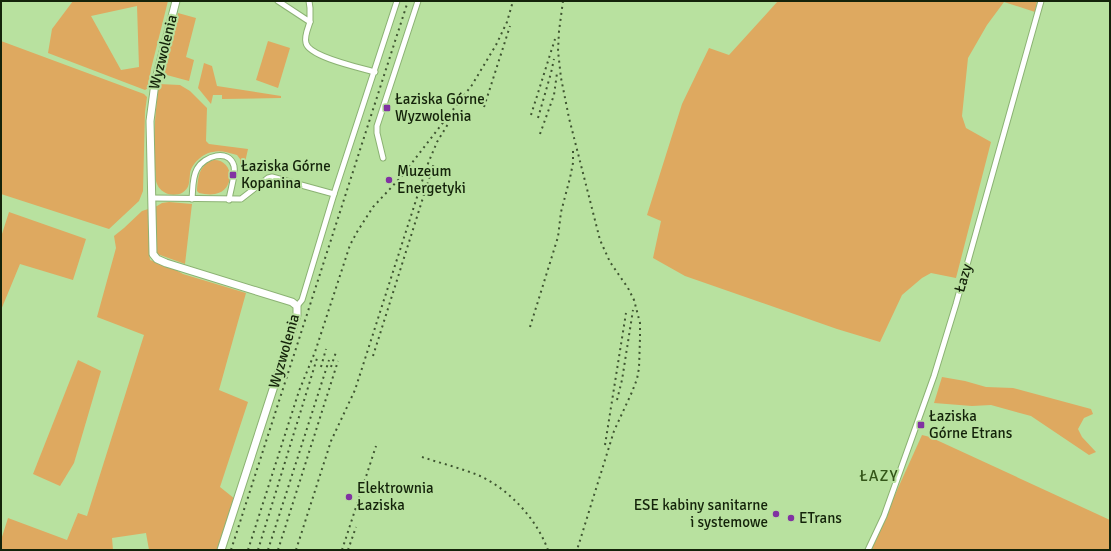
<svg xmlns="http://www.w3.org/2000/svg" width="1111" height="551" font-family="Signika,sans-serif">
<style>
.green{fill:#dea960;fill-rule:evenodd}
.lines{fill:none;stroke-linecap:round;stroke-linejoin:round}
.street-casing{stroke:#8bb273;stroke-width:7}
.secondary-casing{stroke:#8bb273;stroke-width:9}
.street{stroke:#fff;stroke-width:5}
.secondary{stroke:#fff;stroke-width:7}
.rail{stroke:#3f5531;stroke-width:2;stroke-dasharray:2 4;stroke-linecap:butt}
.poi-dot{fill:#8132a2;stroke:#b8e19f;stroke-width:1.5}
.labels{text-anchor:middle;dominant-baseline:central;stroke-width:4;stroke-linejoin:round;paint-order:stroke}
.street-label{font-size:15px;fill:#14230a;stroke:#b8e19f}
.poi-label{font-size:15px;fill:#14230a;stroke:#b8e19f;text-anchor:start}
.neighbourhood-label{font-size:16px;letter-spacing:1px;fill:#345619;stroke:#b8e19f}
</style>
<rect width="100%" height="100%" fill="#b8e19f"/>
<g class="green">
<path d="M73 1H168L151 69 148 88 145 90 48 53 52 29ZM137 6 139 67 121 70 91 16Z"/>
<path d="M778 1H1037L1035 12 1004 2 987 25 968 58 962 116 966 128 991 142 956 278 931 273 922 278 902 295 880 342 837 329 685 276 653 258 661 221 647 215 682 104 709 48 729 55Z"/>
<path d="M178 13 196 18 186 57 194 60 189 81 163 74Z"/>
<path d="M1 41 144 94 147 97 145 112 143 191 139 201 109 229 1 194Z"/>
<path d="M268 41 290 48 278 88 256 80Z"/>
<path d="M204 63 212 66 217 86 281 96V98L222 99V95H213L211 104 198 88Z"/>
<path d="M159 84 180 85 190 91 207 108 206 141 209 144 248 149 244 167 240 166V159L237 155C229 153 220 150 213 152 203 153 191 164 190 174 189 182 190 188 182 193 178 195 172 195 168 194 163 192 159 189 157 184 155 180 156 173 155 169 153 140 155 112 159 84Z"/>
<path d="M214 160C235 160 235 191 215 194 210 195 204 194 199 193L197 191C198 177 199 164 214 160Z"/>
<path d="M169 202 192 204 185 264 149 251 150 260 172 268 183 274 246 293 219 390 248 402 220 487 235 499 219 550H149L146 533 112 538 113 550H1V540L8 518 67 540 78 513 87 516 144 335 97 317 116 248 114 236 124 228 142 211 157 206 162 203Z"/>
<path d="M9 212 86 239 73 280 20 264 1 310V237Z"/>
<path d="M78 360 101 371 74 463 60 486 33 474Z"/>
<path d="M942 377 965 381 986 387 1013 388 1091 409 1093 414 1084 418 1078 429 1082 437 1096 452 1089 455 1031 416 991 405 972 406 934 403Z"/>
<path d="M922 435 930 437 1110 520V550H870Z"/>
</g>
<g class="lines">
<g class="street-casing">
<g id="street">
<path d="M278 1 310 22V8L309 1"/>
<path d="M310 22C308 28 304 37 306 43 309 57 361 68 375 72"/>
<path d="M383 158 377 133V126L418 1"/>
<path d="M152 198 241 199 268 178 272 177 334 194"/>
<path d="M192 199C193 189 192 178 197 169 204 156 229 148 234 166 236 174 230 191 229 200"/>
<path d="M297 306 302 300 334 194 397 1"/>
<path d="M868 550 884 516 934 376 956 304 1041 1"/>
</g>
</g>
<g class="secondary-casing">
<path id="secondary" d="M176 1 155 83 150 121 153 254 157 259 166 263 292 302 297 306V315L221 550"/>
</g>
<use href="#street" class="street"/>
<use href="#secondary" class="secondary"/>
<g class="rail">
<path d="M563 1 559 31 558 51 561 78 569 118 600 240 610 262 628 288 634 300 640 323V338L639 368 637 379 632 392 614 431 577 550"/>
<path d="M484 107 510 26"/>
<path d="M531 115 555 39"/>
<path d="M538 118 551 73 554 59"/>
<path d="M540 134 554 95 557 73"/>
<path d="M530 327 558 237 561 212 570 178 573 163V148"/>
<path d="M373 356 434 163"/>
<path d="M321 367 326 349"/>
<path d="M331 367 336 352"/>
<path d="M617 400 622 380 633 310"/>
<path d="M605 445 626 313"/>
<path d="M422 457C440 463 460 468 478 475 509 489 536 518 548 550"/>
<path d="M231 550 408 1"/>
<path d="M248 550 299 391 315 352 350 245 357 232 373 207 401 177 472 85 496 45 507 22 513 1"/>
<path d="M258 550 318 355"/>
<path d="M268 550 329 360"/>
<path d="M278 550 338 361"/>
<path d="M296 550 331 441 355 390 427 166 437 142 448 124"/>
<path d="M342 550 376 446"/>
<path d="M348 550 356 527"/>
</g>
</g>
<g class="poi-dot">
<rect x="383" y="104" width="8" height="8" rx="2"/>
<rect x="229" y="171" width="8" height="8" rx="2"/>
<circle cx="389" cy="180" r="4"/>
<rect x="917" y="421" width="8" height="8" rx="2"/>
<circle cx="349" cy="497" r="4"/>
<circle cx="776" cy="514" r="4"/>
<circle cx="791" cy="518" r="4"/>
</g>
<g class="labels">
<g class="street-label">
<text transform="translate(163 52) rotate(-76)">Wyzwolenia</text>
<text transform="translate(963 278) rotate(-74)">Łazy</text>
<text transform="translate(284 351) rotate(-74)">Wyzwolenia</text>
</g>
<g class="poi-label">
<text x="395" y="99">Łaziska Górne<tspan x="395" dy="17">Wyzwolenia</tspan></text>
<text x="241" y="166">Łaziska Górne<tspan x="241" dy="17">Kopanina</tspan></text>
<text x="397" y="171">Muzeum<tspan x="397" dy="17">Energetyki</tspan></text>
<text x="929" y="416">Łaziska<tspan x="929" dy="17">Górne Etrans</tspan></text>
<text x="357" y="488">Elektrownia<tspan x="357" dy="17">Łaziska</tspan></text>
<text x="768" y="505" text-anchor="end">ESE kabiny sanitarne<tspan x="768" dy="17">i systemowe</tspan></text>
<text x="799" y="518">ETrans</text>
</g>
<g class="neighbourhood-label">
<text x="879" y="476">ŁAZY</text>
</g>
</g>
<rect width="1111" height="551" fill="none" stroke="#14230a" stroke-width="4"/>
</svg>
